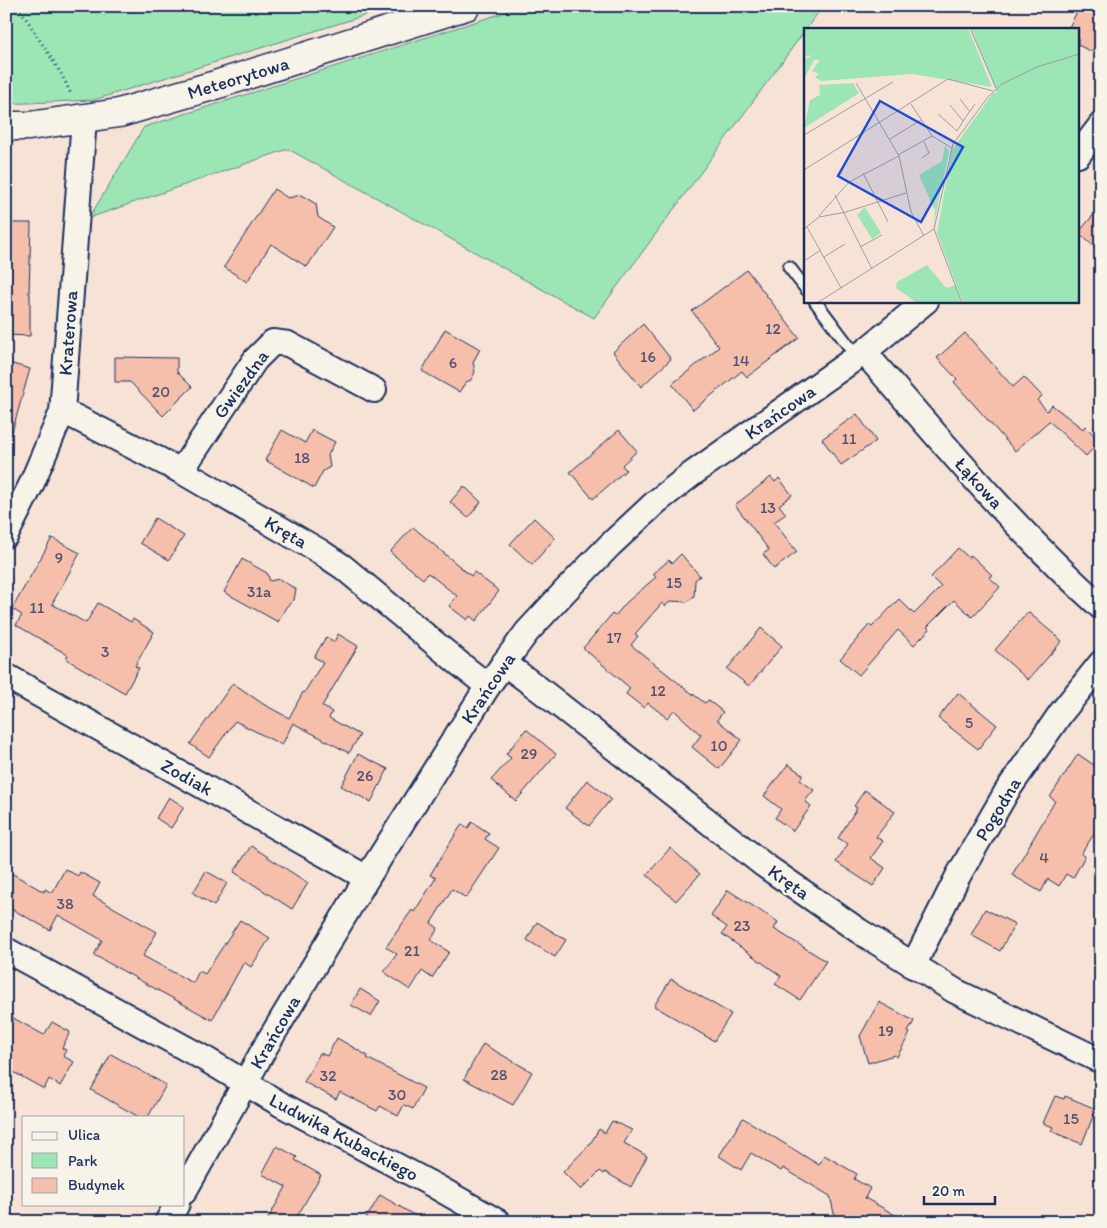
<svg xmlns="http://www.w3.org/2000/svg" width="1107" height="1228" font-family="Itim,sans-serif">
<style>
.green{fill:#9ce5b5;stroke:#5c8a8a}
.building{fill:#f6bfab;stroke:#1b2f5e}
.lines{fill:none;stroke-linecap:round;stroke-linejoin:round}
.service-casing{stroke:#1b2f5e;stroke-width:15}
.minor-casing{stroke:#1b2f5e;stroke-width:28}
.tertiary-casing{stroke:#1b2f5e;stroke-width:31}
.path{stroke:#1b2f5e;stroke-width:3;stroke-dasharray:1 4;stroke-linecap:butt}
.service{stroke:#f7f3e8;stroke-width:11}
.minor{stroke:#f7f3e8;stroke-width:24}
.tertiary{stroke:#f7f3e8;stroke-width:28}
.labels{text-anchor:middle;dominant-baseline:central;stroke-width:5;stroke-linejoin:round;paint-order:stroke}
.number-label{font-size:16px;fill:#525371}
.street-label{font-size:19px;fill:#1b2f5e;stroke:#f7f3e8}
.inset-road{fill:none;stroke:#9f9ba6;stroke-width:1}
.view{fill:#1d4ed8;fill-opacity:0.15;stroke:#1d4ed8;stroke-width:2.5}
.inset-edge{fill:none;stroke:#1b2f5e;stroke-width:2.5}
</style>
<rect width="100%" height="100%" fill="#f7e3d6"/>
<filter id="ink" filterUnits="userSpaceOnUse"><feTurbulence type="fractalNoise" baseFrequency=".02" numOctaves="2"/><feDisplacementMap in="SourceGraphic" scale="10" xChannelSelector="R" yChannelSelector="G"/><feConvolveMatrix kernelMatrix="1 2 1 2 8 2 1 2 1" color-interpolation-filters="sRGB"/></filter>
<g filter="url(#ink)">
<g class="green">
<path d="M6 6H395L94 100 6 104Z"/>
<path d="M525 6H823L594 318 288 149 89 218 144 127Z"/>
</g>
<g class="building">
<path d="M1080 6H1101V35L1092 52 1078 45V29H1068Z"/>
<path d="M274 189 288 198 301 195 316 204 318 217 333 227 307 267 271 244 247 282 224 267Z"/>
<path d="M1101 206V252L1078 233Z"/>
<path d="M6 223H31L29 294H30V336L6 335Z"/>
<path d="M747 270 799 338 747 377 742 371 693 410 672 384 719 347 692 311Z"/>
<path d="M643 324 671 359 641 387 613 352Z"/>
<path d="M445 329 480 349 473 362 475 372 471 380 466 382 459 392 422 371Z"/>
<path d="M965 333 1013 387 1024 377 1042 396 1037 400 1047 411 1052 405 1083 429 1085 426 1100 441 1086 456 1049 421 1015 451 954 382 957 379 937 358Z"/>
<path d="M115 357 177 358V372L192 387 163 416 130 382H115Z"/>
<path d="M6 362 30 369 12 432H6Z"/>
<path d="M857 414 876 441 841 465 822 439Z"/>
<path d="M282 430 305 443 312 430 335 442 328 455 330 467 323 471 314 488 265 460Z"/>
<path d="M619 430 637 451 622 465 626 470 593 499 570 472Z"/>
<path d="M771 477 775 482 779 478 792 495 779 505 786 514 774 522 797 552 774 569 763 554 769 550 735 505Z"/>
<path d="M464 486 481 502 468 518 450 502Z"/>
<path d="M155 518 184 536 169 560 140 543Z"/>
<path d="M534 518 555 538 532 565 510 544Z"/>
<path d="M413 527 471 576 474 572 499 591 476 621 470 616 467 620 449 606 457 596 428 573 423 579 390 552Z"/>
<path d="M52 538 80 553 52 604 86 623 98 603 131 622 133 619 154 632 135 666 139 668 125 693 66 659 68 655 16 625 22 615 12 609Z"/>
<path d="M958 548 969 558 971 555 992 575 989 577 1000 587 972 617 954 600 927 627 930 629 914 645 898 630 859 675 840 659 869 625 872 627 899 599 914 614 941 587 931 577Z"/>
<path d="M681 554 700 576 695 580 694 596 687 602 671 601 665 606 662 603 635 634 638 636 631 645 686 689 705 703 708 700 723 712 717 720 742 740 719 769 692 747 701 735 674 710 667 718 648 703 644 708 626 694 630 688 583 648 612 614 615 616 627 602 656 577 653 574 669 560 672 563Z"/>
<path d="M242 559 267 573 270 581 279 579 296 589 294 600 286 607 278 622 224 592Z"/>
<path d="M1028 612 1062 641 1028 680 995 650Z"/>
<path d="M761 628 782 646 749 686 727 669Z"/>
<path d="M338 634 358 646 322 706 332 712 329 718 360 735 349 753 293 723 282 745 235 721 209 757 190 744 233 683 263 704 289 718 303 692 304 693 323 662 314 657 326 637 334 642Z"/>
<path d="M958 693 997 725 978 749 938 718Z"/>
<path d="M526 729 556 754 516 801 491 780 511 758 506 754Z"/>
<path d="M358 754 388 769 371 802 341 786Z"/>
<path d="M1078 754 1101 770V823L1081 854 1085 856 1073 878 1066 874 1059 886 1048 879 1041 892 1012 875 1055 801 1050 797Z"/>
<path d="M788 764 803 775 800 780 814 790 805 801 811 806 793 831 775 818 781 809 764 796Z"/>
<path d="M587 780 611 799 589 826 565 808Z"/>
<path d="M865 790 895 812 876 837 883 841 871 858 885 868 873 886 836 862 848 844 838 838 857 808 854 806Z"/>
<path d="M169 797 184 807 171 828 156 818Z"/>
<path d="M472 822 489 833 485 839 499 848 466 898 452 889 431 923 438 928 431 940 449 952 432 978 422 971 410 990 384 972 397 954 386 947 412 910 414 912 436 878 430 875 462 824 468 828Z"/>
<path d="M251 846 308 883 292 909 234 872Z"/>
<path d="M670 848 700 874 676 901 647 875Z"/>
<path d="M65 869 78 876 80 872 100 883 93 896 157 932 143 956 193 983 199 971 205 974 240 920 270 938 251 967 244 962 212 1020 94 955 102 940 58 915 50 930 6 906V870L44 892 45 889 52 893Z"/>
<path d="M206 871 227 883 214 906 193 893Z"/>
<path d="M728 890 778 922 774 929 826 961 800 1000 775 984 781 976 722 934 727 927 711 916Z"/>
<path d="M985 909 1015 924 1000 951 971 935Z"/>
<path d="M537 922 566 940 555 957 527 940Z"/>
<path d="M671 979 731 1014 714 1041 654 1006Z"/>
<path d="M360 989 380 1001 371 1016 351 1005Z"/>
<path d="M879 1002 914 1021 908 1032 910 1033 897 1057 894 1055 868 1063 860 1036Z"/>
<path d="M6 1014 44 1035 52 1022 70 1032 62 1048 66 1050 63 1056 74 1062 60 1086 49 1079 44 1089 6 1068Z"/>
<path d="M337 1038 368 1056 367 1058 424 1088 413 1109 404 1105 398 1116 380 1106 377 1111 340 1092 336 1099 304 1082 320 1053 327 1056Z"/>
<path d="M483 1044 532 1072 513 1105 464 1079Z"/>
<path d="M111 1054 166 1085 148 1117H139L91 1090Z"/>
<path d="M1055 1096 1064 1099 1065 1096 1096 1109 1082 1144 1051 1131 1053 1127 1043 1123Z"/>
<path d="M743 1118 819 1165 824 1155 857 1174 854 1179 870 1188 865 1198 908 1222H849L834 1213 830 1196 783 1168 781 1171 751 1153 741 1170 719 1156Z"/>
<path d="M612 1121 632 1130 624 1143 647 1156 631 1187 605 1172 604 1174 600 1171 581 1190 563 1172 590 1144 599 1129 605 1133Z"/>
<path d="M277 1146 297 1157 295 1160 321 1175 294 1222H266L286 1187 262 1174Z"/>
<path d="M380 1195 426 1222H364Z"/>
</g>
<g class="lines">
<g class="service-casing">
<g id="service">
<path d="M789 267 806 289"/>
<path d="M815 301 857 357"/>
</g>
</g>
<g class="minor-casing">
<g id="minor">
<path d="M1078 155 1101 125"/>
<path d="M864 352C940 439 1014 529 1101 607"/>
<path d="M62 412 75 417 181 471 319 551 343 567 461 665 488 686"/>
<path d="M181 471 255 360 273 342 288 344 374 390"/>
<path d="M6 535 31 485 62 412 84 119"/>
<path d="M504 663 539 689 764 865 859 931 955 991 1101 1061"/>
<path d="M6 676 367 878"/>
<path d="M6 950 207 1060 282 1105 435 1186 498 1222"/>
<path d="M913 966 958 876 1007 791 1061 713 1101 663"/>
<path d="M184 1192 267 1044 367 878 488 686 504 663 527 632 566 590 610 545 656 502 692 474 864 352 926 301"/>
<path d="M167 1222 177 1204"/>
</g>
</g>
<g class="tertiary-casing">
<path id="tertiary" d="M6 126H29L119 113 212 86 466 6"/>
</g>
<path class="path" d="M18 6 62 75 71 94"/>
<use href="#service" class="service"/>
<use href="#minor" class="minor"/>
<use href="#tertiary" class="tertiary"/>
</g>
</g>
<g class="labels">
<g class="number-label">
<text x="773" y="328">12</text>
<text x="648" y="356">16</text>
<text x="741" y="360">14</text>
<text x="453" y="362">6</text>
<text x="161" y="391">20</text>
<text x="849" y="438">11</text>
<text x="302" y="457">18</text>
<text x="768" y="507">13</text>
<text x="59" y="557">9</text>
<text x="674" y="582">15</text>
<text x="259" y="591">31a</text>
<text x="37" y="607">11</text>
<text x="614" y="637">17</text>
<text x="105" y="651">3</text>
<text x="658" y="690">12</text>
<text x="969" y="722">5</text>
<text x="719" y="745">10</text>
<text x="529" y="753">29</text>
<text x="365" y="775">26</text>
<text x="1044" y="857">4</text>
<text x="65" y="903">38</text>
<text x="742" y="925">23</text>
<text x="412" y="950">21</text>
<text x="886" y="1030">19</text>
<text x="499" y="1074">28</text>
<text x="328" y="1075">32</text>
<text x="397" y="1094">30</text>
<text x="1071" y="1118">15</text>
</g>
<g class="street-label">
<text transform="translate(238 78) rotate(-17)">Meteorytowa</text>
<text transform="translate(68 333) rotate(-86)">Kraterowa</text>
<text transform="translate(241 384) rotate(-54)">Gwiezdna</text>
<text transform="translate(780 412) rotate(-35)">Krańcowa</text>
<text transform="translate(979 483) rotate(48)">Łąkowa</text>
<text transform="translate(286 532) rotate(30)">Kręta</text>
<text transform="translate(488 688) rotate(-56)">Krańcowa</text>
<text transform="translate(187 777) rotate(29)">Zodiak</text>
<text transform="translate(998 809) rotate(-59)">Pogodna</text>
<text transform="translate(789 882) rotate(35)">Kręta</text>
<text transform="translate(275 1032) rotate(-60)">Krańcowa</text>
<text transform="translate(344 1137) rotate(28)">Ludwika Kubackiego</text>
</g>
</g>
<g transform="translate(804 28)">
<rect width="275" height="275" fill="#f7e3d6"/>
<path d="M0 0H164L188 59 108 46 17 53 11 49 15 46 8 43 16 32H10L1 49 0 31 11 27 0 29ZM167 0H275V275H159L133 205 148 122 189 65H193ZM49 55 55 65 0 100 6 72 16 67 15 57ZM141 117 145 124 129 200 131 183 115 147 138 133ZM61 179 77 205 68 211 53 187ZM123 237 142 260 152 257 157 275H113L92 260 93 254Z" fill="#9ce5b5"/>
<path class="inset-road" d="M166 0 192 60M52 55 95 128 107 184 120 208M156 71 166 84M107 76 128 108 148 120M146 77 159 93 171 76M134 86 153 103 159 93M0 107 89 54M86 111 117 92M94 127 128 108M118 130 125 125 120 114M0 142 144 51 189 63M59 145 84 194M31 167 68 241M15 188 45 154 95 128M3 199 37 260M0 201 15 189 42 184 102 165M56 219 78 207M20 229 41 216M0 233 17 222M13 275 130 201M158 275 130 201 149 116 184 69 198 56 233 39 275 26"/>
<path class="view" d="M76 73 159 119 117 194 34 148Z"/>
<rect width="275" height="275" class="inset-edge"/>
</g>
<rect width="1107" height="1228" fill="none" stroke="#f7f3e8" stroke-width="25"/>
<rect x="12" y="12" width="1082" height="1203" fill="none" stroke="#1b2f5e" stroke-width="2" filter="url(#ink)"/>
<rect x="22" y="1116" width="162" height="90" fill="#f7f3e8" stroke="#9fa5b1"/>
<rect x="32" y="1132" width="25" height="8" fill="#f7f3e8" stroke="#9fa5b1"/>
<text x="68" y="1140" font-size="15" fill="#1b2f5e">Ulica</text>
<rect x="32" y="1153" width="25" height="15" fill="#9ce5b5" stroke="#9fa5b1"/>
<text x="68" y="1166" font-size="15" fill="#1b2f5e">Park</text>
<rect x="32" y="1178" width="25" height="15" fill="#f6bfab" stroke="#9fa5b1"/>
<text x="68" y="1190" font-size="15" fill="#1b2f5e">Budynek</text>
<path d="M924 1196v8h71v-8" fill="none" stroke="#1b2f5e" stroke-width="2.5"/>
<text x="932" y="1196" font-size="15" fill="#1b2f5e" stroke="#f7f3e8" stroke-width="4" paint-order="stroke">20 m</text>
</svg>
